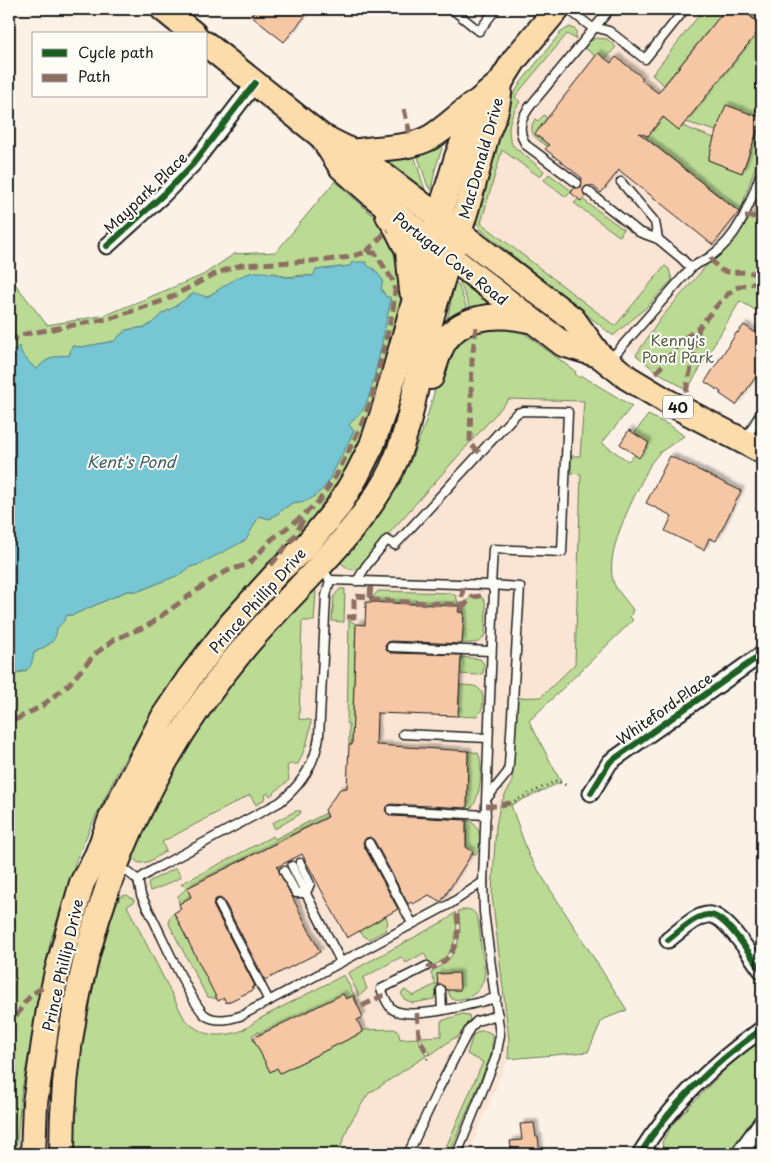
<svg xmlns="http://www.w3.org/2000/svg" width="771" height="1163" font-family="'Playpen Sans',sans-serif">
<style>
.built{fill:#fae4d3}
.green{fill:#bbdb94;stroke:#6c7c58}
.water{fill:#77c6d4;stroke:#53828a}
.building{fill:#f6c7a5;stroke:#1c1c1c;filter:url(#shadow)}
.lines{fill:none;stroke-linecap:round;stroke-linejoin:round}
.service-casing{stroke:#1c1c1c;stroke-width:11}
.minor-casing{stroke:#1c1c1c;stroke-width:19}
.primary-casing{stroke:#1c1c1c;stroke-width:28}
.path{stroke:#1c1c1c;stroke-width:2.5;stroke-dasharray:1 4;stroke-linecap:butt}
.service{stroke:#fdfcf7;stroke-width:8}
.minor{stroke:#fdfcf7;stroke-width:15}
.primary{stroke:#fddcac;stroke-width:24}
.quiet{stroke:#8d6e63;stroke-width:5;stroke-dasharray:10 5;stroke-linecap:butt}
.cycleway-casing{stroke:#fdfcf7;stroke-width:9}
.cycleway{stroke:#1b5e20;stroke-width:6}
.labels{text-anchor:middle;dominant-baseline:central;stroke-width:4;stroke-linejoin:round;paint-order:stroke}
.shield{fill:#fdfcf7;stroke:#605f5e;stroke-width:1}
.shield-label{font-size:14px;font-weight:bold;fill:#1c1c1c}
.street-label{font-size:15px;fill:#1c1c1c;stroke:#fdfcf7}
.park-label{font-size:15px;fill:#545f46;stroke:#fdfcf7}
.water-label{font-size:16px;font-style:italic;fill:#406066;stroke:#fdfcf7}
</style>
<defs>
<filter id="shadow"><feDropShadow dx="3.5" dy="-3.5" stdDeviation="1" flood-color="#0004"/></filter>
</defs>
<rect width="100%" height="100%" fill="#fcf1e7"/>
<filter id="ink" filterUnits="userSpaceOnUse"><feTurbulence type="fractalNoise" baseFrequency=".02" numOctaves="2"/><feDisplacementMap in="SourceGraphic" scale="10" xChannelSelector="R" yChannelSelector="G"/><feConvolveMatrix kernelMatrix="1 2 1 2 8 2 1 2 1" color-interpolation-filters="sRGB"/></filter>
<g filter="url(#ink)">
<g class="built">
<path d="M581 9H762V191L759 200 755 210 741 231 707 265 661 318 636 355 480 229 476 220 512 97 521 82Z"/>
<path d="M531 337 576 372 575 374 580 378 582 376 603 390 578 464 608 485 605 588 633 620 529 721 561 782 511 805 529 856 524 991 508 1059 468 1154H74L80 1063 114 905 119 901V897L135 856 133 850 315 589 342 562V557L382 508 409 465 425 424 430 405Z"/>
</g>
<g class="green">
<path d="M704 9H726L664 85 652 75Z"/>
<path d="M742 9H762V25Z"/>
<path d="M570 27 576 30V39L567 34 522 88 515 97 520 102C510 116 505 130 513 146L544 171 540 177 502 150 481 223 615 326 665 266 669 269 672 280 649 305 614 335H612L480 229 476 220 505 114 512 97 521 82 561 32Z"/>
<path d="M762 27V147L740 212 646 138 663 117 679 130 682 126 714 138 708 160 742 173 762 118 716 131 686 122Z"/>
<path d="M596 38 607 39 616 47 605 59 598 53 595 56 584 47 589 42Z"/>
<path d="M544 115 547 118 535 134 549 145 547 146C537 139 526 133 535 119L538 121Z"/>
<path d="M444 142 435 170 431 190 428 187 417 154Z"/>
<path d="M414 155 425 190 421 192 380 160Z"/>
<path d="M549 174 572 191 566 197 544 180Z"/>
<path d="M335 181 376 218 383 228 400 262 403 277 402 302 367 423 354 454 341 477 319 509 299 534 273 558 221 616 162 696 118 771 91 826 76 860 50 943 21 1095 16 1154H9V676L26 671 34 653 51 643 57 628 63 621 67 615H73L127 591H139L181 574 190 567 200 564 255 523 259 516 270 519 292 503 305 501 326 486 354 431 348 425 353 418 363 410 369 396 390 304V298L386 297 381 288 350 266 316 270 314 276 304 275 286 277 276 273 245 275 206 297 163 313 152 323 146 327 126 330 114 341 82 347 72 346 69 356C57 353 43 361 36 370L22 354 18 347 12 354 9 349V276L47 325 106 315 203 275 234 254 276 252Z"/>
<path d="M762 191V314L740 301 687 390 653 369 636 355 661 318 707 265 741 231 755 210Z"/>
<path d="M579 199H582L623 229 621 235 619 236 574 203Z"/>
<path d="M461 279 502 308 472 313 460 283Z"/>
<path d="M455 282 458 284 469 314 445 330Z"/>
<path d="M489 326 520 330 576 372 575 374 580 378 582 376 632 406 602 443 628 461 635 455 639 457 649 444 634 434 648 415 671 426 684 436 659 453 651 463C637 492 604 549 613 581 615 589 628 602 633 610L630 617 633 620 529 721 561 782 511 805 529 856 627 1010 602 1020 588 1052 508 1059 509 1039 492 895 496 826 500 805 506 793 512 784 515 698 541 697 575 664 581 474 571 473V456H580L584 401 509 399 359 567 354 570 349 569 341 563 342 557 382 508 409 465 425 424 438 379 447 356 465 336Z"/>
<path d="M315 589 316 592 314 621H302L299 719 311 720C310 737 305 749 298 764H291L287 766 289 780 270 796 268 793 265 795 266 798 256 805 250 795 162 842 166 851C159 855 144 868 136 861 133 858 134 853 133 850L154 802 200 725 259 647Z"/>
<path d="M340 589H345L344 622 332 621 334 596Z"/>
<path d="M378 591 451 593 456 596 459 606 373 602V597Z"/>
<path d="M476 595 481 596 485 602 486 607 485 634C481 645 472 643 462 643 463 629 459 598 476 595Z"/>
<path d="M349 620 356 624 352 745H349V724H347Z"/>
<path d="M461 657 480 659 484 664 483 673 478 675 460 674Z"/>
<path d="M460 685C466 686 475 684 479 689 485 693 484 711 478 715 473 718 463 716 458 716Z"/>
<path d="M468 751 478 753C484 764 480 798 472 807L467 810Z"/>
<path d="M296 811H301L300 814 275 829 272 823Z"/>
<path d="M326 813 328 817 187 888 191 897 179 904 178 896 186 889 181 884 273 836 275 839Z"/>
<path d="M467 820C481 825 480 838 480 850L476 854H472L473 852 466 847Z"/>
<path d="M176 868 181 877C172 882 160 888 150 891L148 885 150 881Z"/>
<path d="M127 895 134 900V902L127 906 185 1020C201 1034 213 1038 234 1033 245 1031 252 1023 261 1018 289 1003 317 989 344 975L358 1003 261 1035 259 1032 252 1035 270 1072 277 1068 280 1073 363 1032 362 1030 394 1029 398 1031 400 1039 418 1038 426 1056 368 1094 349 1125 338 1154H74C75 1092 80 1023 96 963 102 944 108 924 114 905L119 901V897Z"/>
<path d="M467 909C471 910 474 911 476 915 480 924 480 936 481 946 482 955 486 968 484 977 481 993 468 1001 452 999L450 996 448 990H460L459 974H438V990L434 999 413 1003 404 999 401 993 405 990 413 996 436 984 431 974 433 970C458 958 463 937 458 911Z"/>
<path d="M455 912C460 934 454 957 431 967L424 953 406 963 401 957 363 978 367 989 359 996 348 973 448 919Z"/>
<path d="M174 913 218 999 208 997 206 995 170 926C168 920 169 917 174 913Z"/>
<path d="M386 916 388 923 385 931 369 939 364 936 359 931Z"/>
<path d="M462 1014 469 1015 470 1020 457 1038H454L430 1055 420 1037 441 1036V1021Z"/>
<path d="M480 1031H486L492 1034V1048L490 1058 449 1154H443L483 1062 467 1054 473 1035Z"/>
<path d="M762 1040V1110L728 1154H665L663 1150 662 1142 672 1125 728 1066Z"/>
</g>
<path class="water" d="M352 262H366L368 266 374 269 383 280 381 289 386 297H390V304C385 324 373 398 362 411 358 416 353 419 349 425L354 431 326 486 314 497 306 501 292 503 270 519 259 516 246 540 200 564 190 567 181 574 139 591H127L73 615H67L64 621 57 628C56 645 46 644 34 653 30 677 25 667 9 676V355L19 346 22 354 36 370C43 361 57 353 69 356L72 346 82 347 114 341 126 330 146 327 152 323 163 313 171 309 194 293 207 297C221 289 238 274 255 272 266 271 276 275 286 277 295 278 304 275 313 276L316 270 350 266Z"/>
<g class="building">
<path d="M256 9H311L284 42 251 16Z"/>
<path d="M726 9H742L762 27 679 130 663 117 648 136 639 133 739 212 713 245 619 170 601 193 592 185 591 186H586L583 190 585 196 581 201 571 193 574 188 581 187 582 178 545 149 549 145 535 134 598 53 611 63 616 57 643 78 641 80 658 93Z"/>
<path d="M726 105 762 118 742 173 708 160 716 131Z"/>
<path d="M744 325 762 337V368L736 405 720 394 721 392 705 382 737 332 738 333Z"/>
<path d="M629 430 649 443 639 458 620 444Z"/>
<path d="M670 456 741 491 716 541 709 538 704 550 665 531 672 516 646 503Z"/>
<path d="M366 602 459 606 458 612 464 613 462 644 391 641 388 642 385 646 386 650 391 653 461 655 458 716 377 713 376 745 468 751 467 808 391 804 387 807 385 810 388 814 391 816 466 820V847L473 852 441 902 429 895 413 904 411 902 408 904 374 840 370 837 366 838 363 842 364 846 398 909 347 938 302 854 277 867 320 952 265 980 224 901 220 898 216 899 213 903 214 907 255 986 252 987 253 990 226 1003 224 998 218 1001 174 913 181 909 179 904 191 897 187 888 328 817 325 810 340 789 347 788 349 745H352L356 624 365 625Z"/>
<path d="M459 973 460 990H447L443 985H438L437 974Z"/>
<path d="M343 994 346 999 353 996 357 1004 363 1017 357 1020 363 1032 280 1073 277 1068 270 1072 253 1038Z"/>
<path d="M534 1123 536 1137H538L540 1154H512L510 1141 522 1140 520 1124Z"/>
</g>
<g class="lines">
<g class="service-casing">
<g id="service">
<path d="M452 9 479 31 496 9"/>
<path d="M568 9 590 26 609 31 645 59 685 9"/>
<path d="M621 182 655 222 658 239"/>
<path d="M577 183 526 145C517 130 520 119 531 105L610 9"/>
<path d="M588 191 639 232 658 239 681 258 691 268"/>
<path d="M609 361 691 268C697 263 705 261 711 256 741 235 750 202 762 170"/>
<path d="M745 440 762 411"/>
<path d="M330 580 491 585 494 591 483 882 484 912 500 1035 496 1057 457 1154"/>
<path d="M357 581 366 566 387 540 395 545 517 413 523 411 568 412 562 552 493 549 491 585 520 587 509 765 508 772 487 798"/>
<path d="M391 647 491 651"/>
<path d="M403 734 488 738"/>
<path d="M391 810 486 815"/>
<path d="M369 843 412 923"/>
<path d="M300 863 310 884 306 893"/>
<path d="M119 865 138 880 151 871 280 802C301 785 315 764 319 737L326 596 330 580 327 576"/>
<path d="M292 866 341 962"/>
<path d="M284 871 296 893H306"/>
<path d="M138 880C139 884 140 890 141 895 145 904 151 914 155 923 164 941 192 1004 205 1015 216 1023 231 1019 243 1015"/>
<path d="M219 904 269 1001"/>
<path d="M427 966 381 989C384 995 387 1005 392 1009 410 1022 475 1003 496 998"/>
<path d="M441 990 442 1010"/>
<path d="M248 1012 450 904 483 882"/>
<path d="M408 1154 438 1090 470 1028 477 1021 498 1015"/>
</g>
</g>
<g class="minor-casing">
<g id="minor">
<path d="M107 246 163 195 193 164 255 83"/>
<path d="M591 793 610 762 762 654"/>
<path d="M668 940C679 932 693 917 707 915 725 912 752 958 762 971"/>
<path d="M640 1154C671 1104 714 1063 762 1029"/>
<path d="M739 1154 762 1122"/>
</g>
</g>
<g class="primary-casing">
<g id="primary">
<path d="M163 9 194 34"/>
<path d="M206 44 321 136 353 152 573 319 599 355 628 378 668 402 762 451"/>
<path d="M322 137 341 167 376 198 431 242 563 344 599 355"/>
<path d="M353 152C379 147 407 150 431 137 448 127 461 112 477 102"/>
<path d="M388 215 396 227 408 251 412 291"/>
<path d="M431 377C434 367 437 357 441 348 457 314 498 313 529 320"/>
<path d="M33 1154 35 1103 49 1009 57 972 82 883 97 855 112 816 164 716 190 677 231 624 278 572 305 547 325 523 338 507 357 475 372 445 384 410 427 256 457 157 475 110 481 99 500 83 515 59 557 9"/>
<path d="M62 1154C62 970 125 791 243 649 289 594 348 545 385 482 408 442 414 395 423 351 429 324 437 297 445 271 449 257 454 245 459 232 470 200 478 167 487 134 490 125 495 116 497 106 499 99 499 90 500 83"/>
</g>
</g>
<g class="path">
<path d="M370 597V602"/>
<path d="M510 803 556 781 566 785"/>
<path d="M425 1050 429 1057 426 1060"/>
</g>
<use href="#service" class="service"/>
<use href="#minor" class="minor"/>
<use href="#primary" class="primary"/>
<g class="quiet">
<path d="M404 109 411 138"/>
<path d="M745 217 762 216"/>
<path d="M366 252 388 230"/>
<path d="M710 258C713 261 717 268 721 270 732 275 748 269 762 276"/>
<path d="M476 327 472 360 470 441V444L480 453"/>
<path d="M9 342 20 335 112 318 165 300 217 273 241 265 327 260 350 257 366 252 375 253 392 279 395 290 393 310 372 398 360 428 337 474 319 501 300 518 272 539 249 564 227 571 210 581 147 626 115 639 95 654 69 684 42 706 9 723"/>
<path d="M656 373 683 339 699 328"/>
<path d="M686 392 699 328C705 319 727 292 736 288 745 284 752 285 762 279"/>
<path d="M271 565 296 534 305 516"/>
<path d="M370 597 371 582"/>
<path d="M461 612 463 585"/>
<path d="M347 617H354V596L370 597 373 600 465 605 472 597 481 596"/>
<path d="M486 806H496L510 803"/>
<path d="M427 966 433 968C457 957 461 934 456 911"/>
<path d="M362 1006 384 995"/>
<path d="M417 1013 419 1037 425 1050"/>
<path d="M9 1030C19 1013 25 994 45 987"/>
</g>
<g class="cycleway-casing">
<g id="cycleway">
<path d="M107 246 163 195 193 164 255 83"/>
<path d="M591 793 610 762 762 654"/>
<path d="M668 940C679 932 693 917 707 915 725 912 752 958 762 971"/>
<path d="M640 1154C671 1104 714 1063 762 1029"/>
</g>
</g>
<use href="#cycleway" class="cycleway"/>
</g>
</g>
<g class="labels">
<rect class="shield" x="663" y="395.5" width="30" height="23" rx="4"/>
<g class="shield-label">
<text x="678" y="407">40</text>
</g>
<g class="street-label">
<text transform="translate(480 158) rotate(-74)">MacDonald Drive</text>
<text transform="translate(145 192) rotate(-44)">Maypark Place</text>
<text transform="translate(451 258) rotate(38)">Portugal Cove Road</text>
<text transform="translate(257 600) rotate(-48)">Prince Phillip Drive</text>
<text transform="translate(664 708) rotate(-35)">Whiteford Place</text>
<text transform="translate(62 965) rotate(-77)">Prince Phillip Drive</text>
</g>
<g class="park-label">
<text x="678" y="339">Kenny's<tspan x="678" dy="17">Pond Park</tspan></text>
</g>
<g class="water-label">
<text x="131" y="461">Kent's Pond</text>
</g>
</g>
<rect width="771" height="1163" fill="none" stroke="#fdfcf7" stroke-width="30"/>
<rect x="15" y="15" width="741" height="1133" fill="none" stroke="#1c1c1c" stroke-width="2" filter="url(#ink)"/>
<rect x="32" y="32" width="175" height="65" fill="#fdfcf7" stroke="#a3a29f"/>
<rect x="42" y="49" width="25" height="8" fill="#1b5e20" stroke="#a3a29f"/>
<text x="78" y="58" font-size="15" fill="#1c1c1c">Cycle path</text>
<rect x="42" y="74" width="25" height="8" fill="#8d6e63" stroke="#a3a29f"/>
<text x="78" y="82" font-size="15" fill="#1c1c1c">Path</text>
</svg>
